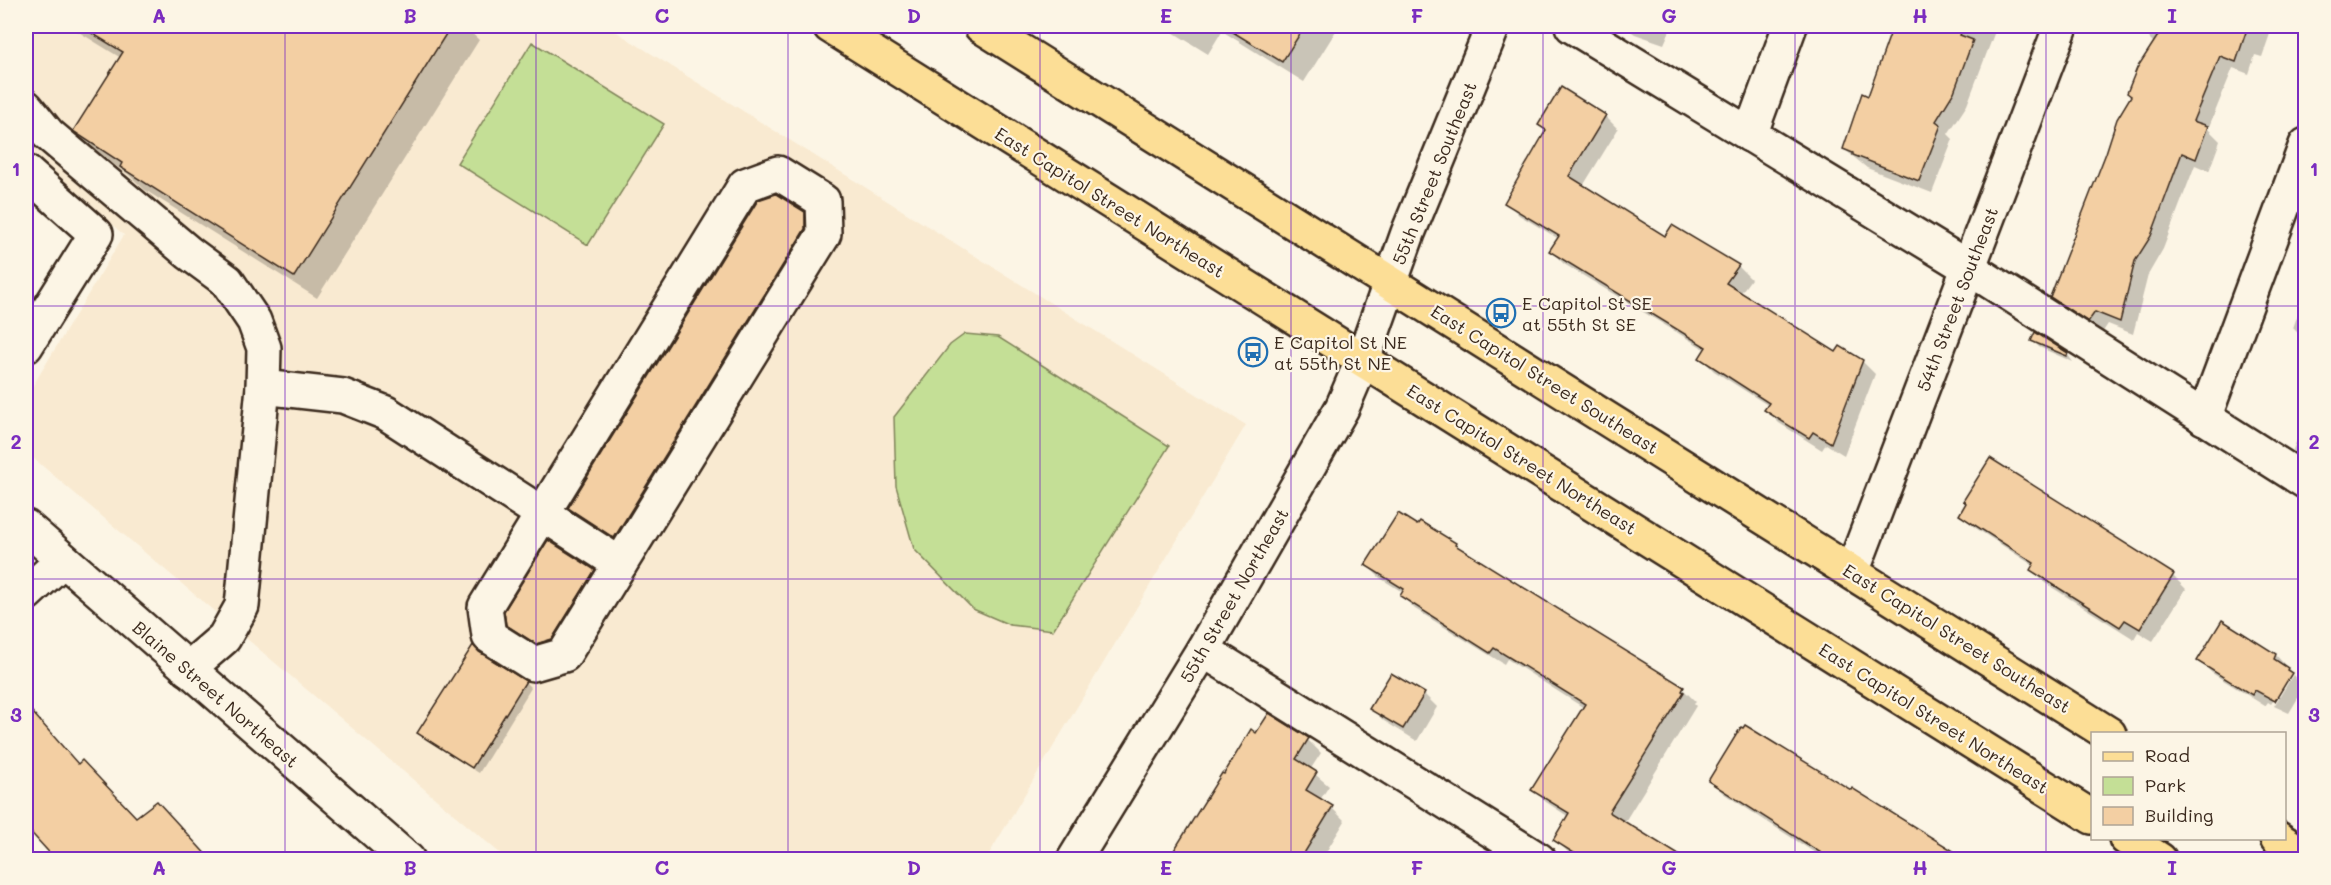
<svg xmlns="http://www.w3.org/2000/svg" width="2331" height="885" font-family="Mali,sans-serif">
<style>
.built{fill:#f9ead1}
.green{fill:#c4df96;stroke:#80845a;stroke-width:1.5}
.shadow{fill:#0003}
.building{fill:#f3cfa3;stroke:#3b2a1e;stroke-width:1.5}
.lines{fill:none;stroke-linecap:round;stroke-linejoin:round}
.minor-casing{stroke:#3b2a1e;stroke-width:38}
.major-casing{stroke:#3b2a1e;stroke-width:38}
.minor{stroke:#fcf5e5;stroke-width:33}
.major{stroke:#fcde96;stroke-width:33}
.grid{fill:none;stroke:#7b2cbf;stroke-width:1.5;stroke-opacity:0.55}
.labels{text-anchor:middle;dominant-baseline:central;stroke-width:4.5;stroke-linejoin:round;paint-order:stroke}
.street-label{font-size:18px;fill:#3b2a1e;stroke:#fcf5e5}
.poi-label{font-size:18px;fill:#3b2a1e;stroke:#fcf5e5;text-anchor:start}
.neatline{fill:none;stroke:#7b2cbf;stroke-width:2}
.grid-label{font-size:20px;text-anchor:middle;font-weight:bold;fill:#7b2cbf}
</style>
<rect width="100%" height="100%" fill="#fcf5e5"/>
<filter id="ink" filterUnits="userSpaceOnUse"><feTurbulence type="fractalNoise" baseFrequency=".0167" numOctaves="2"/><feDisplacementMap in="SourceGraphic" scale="12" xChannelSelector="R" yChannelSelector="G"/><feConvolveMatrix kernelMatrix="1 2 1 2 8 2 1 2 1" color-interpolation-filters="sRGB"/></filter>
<g filter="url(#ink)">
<path class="built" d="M26 26H607L1246 425 986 859 508 860 26 452V397L124 235 26 148Z"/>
<g class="green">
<path d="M532 42 664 124 588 245 457 163Z"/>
<path d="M965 334 998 337 1169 446 1053 630 1010 625 973 609 914 549 896 486 894 417 950 345Z"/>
</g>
<g class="shadow">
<path d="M69 26H464L479 40 317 298 145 190 128 174 98 154 75 131 121 58Z"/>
<path d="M1163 26H1339L1304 82 1222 31 1208 54Z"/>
<path d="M1614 26H1672L1664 44 1635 34 1626 28 1623 29Z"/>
<path d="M1893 26H1997L1967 105 1948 134 1953 139 1932 193 1867 168 1844 149 1869 98Z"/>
<path d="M2154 26H2269L2268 29 2271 31 2262 57 2255 55 2249 74 2233 68 2208 129 2220 141 2209 171 2195 165 2163 249 2148 275 2133 334 2108 324 2102 333 2064 310 2051 297 2154 43 2149 38Z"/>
<path d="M1605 116 1618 129 1583 186 1666 238 1738 266 1751 279 1740 294 1837 354 1862 361 1875 374 1844 455 1826 444 1822 450 1779 423 1766 410 1769 406 1714 371 1701 358 1706 350 1564 264 1551 251 1559 239 1519 215 1506 202 1546 132 1540 125Z"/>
<path d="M804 213 810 220 811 236 621 543 576 514 570 508Z"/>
<path d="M2302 303 2306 304V341L2293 328Z"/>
<path d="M2035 334 2068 355 2073 362 2039 347 2033 341Z"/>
<path d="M2306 416V463L2293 450Z"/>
<path d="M1968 504 2173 576 2186 589 2153 641 2138 632 2134 639 2045 583 2032 570 2034 566 1974 527 1961 514Z"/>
<path d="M1418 527 1455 545 1461 551 1683 689 1696 702 1694 704 1696 706 1624 823 1678 860H1579L1568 852 1555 839 1569 817 1546 802 1533 789 1584 708 1507 659 1504 664 1415 609 1402 596 1404 593 1380 578 1367 565Z"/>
<path d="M594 571 600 577 558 645 543 649 515 631 508 624Z"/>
<path d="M2223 623 2276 655 2292 673 2271 704 2268 702 2265 706 2212 673 2199 660Z"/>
<path d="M480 654 525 682 531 688 479 773 426 740 419 733Z"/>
<path d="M2293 675 2304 688 2289 713 2274 706Z"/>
<path d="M1424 694 1437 707 1417 741 1384 721 1371 708Z"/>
<path d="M1269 715 1308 740 1321 753 1310 770 1329 786 1320 800 1332 808 1345 821 1321 860H1169L1225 777Z"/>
<path d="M26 721 79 766 136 818 58 860 26 825V815L33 809 26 801Z"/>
<path d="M1710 780 1965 860H1826L1723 793Z"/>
</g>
<g class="building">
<path d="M80 26H451L294 277 120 167 122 163 73 131 123 52Z"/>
<path d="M1223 26H1305L1282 62Z"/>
<path d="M1893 26H1964L1960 35 1973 40 1954 92 1936 121 1941 125 1919 181 1853 155V153L1843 149 1862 93 1868 96Z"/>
<path d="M2148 26H2248L2236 62 2220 56 2193 121 2208 126 2196 159 2182 153 2151 236 2135 261 2120 322 2095 312 2088 322 2050 297 2106 153 2117 119 2131 96 2127 93 2137 68 2159 34 2147 29Z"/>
<path d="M1561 87 1606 115 1569 176 1665 236 1672 225 1739 265 1726 283 1836 352 1840 346 1863 360 1831 443 1813 432 1809 438 1764 410 1769 403 1699 358 1706 347 1549 251 1559 236 1504 203 1546 130 1538 125Z"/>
<path d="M776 194 805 212V229L614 538 568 508 758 200Z"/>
<path d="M2035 332 2068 353 2067 356 2031 341Z"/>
<path d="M1990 458 2174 574 2140 629 2125 620 2120 627 2092 609 2030 570 2034 563 1959 515 1966 503 1963 501Z"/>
<path d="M1398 513 1417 525 1420 521 1456 543 1455 545 1684 687 1682 691 1684 692 1609 812 1687 860H1585L1553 840 1569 813 1531 790 1585 704 1494 648 1490 653 1400 596 1404 589 1365 565Z"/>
<path d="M548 540 595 570 552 639 536 644 506 625 504 611Z"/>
<path d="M2222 620 2276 654 2274 659 2288 668 2287 670 2292 673 2275 701 2255 690 2252 695 2197 661Z"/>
<path d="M473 645 479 652 526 681 472 768 417 733Z"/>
<path d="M1391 673 1425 693 1403 729 1369 709Z"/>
<path d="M26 705 78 764 82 760 136 817 157 801 211 860H56L26 827Z"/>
<path d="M1269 713 1309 738 1296 759 1317 772 1306 790 1333 806 1300 860H1168L1222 773 1224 774 1251 729 1256 733Z"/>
<path d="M1745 725 1851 790 1852 788 1968 860H1832L1708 781 1741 727 1743 728Z"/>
</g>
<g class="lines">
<g class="minor-casing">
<g id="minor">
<path d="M1572 26 1969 268 2306 482"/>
<path d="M26 107 48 134 189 253 227 281 254 321 264 348 263 387 242 606 224 638 188 669"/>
<path d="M1750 135 1790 26"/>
<path d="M26 172 96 234 26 346"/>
<path d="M778 173 823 201 824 234 564 655 533 664 489 636 485 607 745 185Z"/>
<path d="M263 387 343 396 386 413 620 564"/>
<path d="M2204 418 2306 145"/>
<path d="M26 527 408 860"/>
<path d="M1852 572 2061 26"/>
<path d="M26 594 63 560"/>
<path d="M1203 650 1539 860"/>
<path d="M1074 860 1203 650 1342 408 1363 359 1408 233 1493 26"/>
</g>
</g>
<g class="major-casing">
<g id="major">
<path d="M830 26 2092 817"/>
<path d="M981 26 2109 734"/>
<path d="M2126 838 2160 860"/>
<path d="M2277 838 2306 857"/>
</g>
</g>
<use href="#minor" class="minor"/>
<use href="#major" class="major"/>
</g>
</g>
<path class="grid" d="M285 26V860M536 26V860M788 26V860M1040 26V860M1291 26V860M1543 26V860M1795 26V860M2046 26V860M26 306H2306M26 579H2306"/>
<defs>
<g id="bus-ring" transform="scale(1.5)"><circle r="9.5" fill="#fcf5e5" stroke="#1f6fb2" stroke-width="1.5"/><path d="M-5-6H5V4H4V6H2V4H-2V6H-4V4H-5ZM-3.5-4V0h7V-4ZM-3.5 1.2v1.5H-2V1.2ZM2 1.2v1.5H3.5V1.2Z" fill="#1f6fb2"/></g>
</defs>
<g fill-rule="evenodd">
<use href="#bus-ring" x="1501" y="313"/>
<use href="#bus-ring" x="1253" y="352"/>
</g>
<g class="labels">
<g class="street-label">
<text transform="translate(1434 173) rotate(-68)">55th Street Southeast</text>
<text transform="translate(1110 202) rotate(32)">East Capitol Street Northeast</text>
<text transform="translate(1957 299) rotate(-69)">54th Street Southeast</text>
<text transform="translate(1545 379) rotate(32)">East Capitol Street Southeast</text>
<text transform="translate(1522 459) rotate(32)">East Capitol Street Northeast</text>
<text transform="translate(1234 595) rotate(-60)">55th Street Northeast</text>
<text transform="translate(1957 638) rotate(32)">East Capitol Street Southeast</text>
<text transform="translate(216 694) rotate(41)">Blaine Street Northeast</text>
<text transform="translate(1934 718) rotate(32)">East Capitol Street Northeast</text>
</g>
<g class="poi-label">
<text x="1522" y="303">E Capitol St SE<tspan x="1522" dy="21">at 55th St SE</tspan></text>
<text x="1274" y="342">E Capitol St NE<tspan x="1274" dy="21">at 55th St NE</tspan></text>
</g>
</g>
<rect width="2331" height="885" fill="none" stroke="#fcf5e5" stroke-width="66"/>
<rect x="2091" y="732" width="195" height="108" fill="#fcf5e5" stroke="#afa495" stroke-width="1.5"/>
<rect x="2103" y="752" width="30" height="9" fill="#fcde96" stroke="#afa495" stroke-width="1.5"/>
<text x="2145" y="762" font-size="18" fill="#3b2a1e">Road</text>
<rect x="2103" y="777" width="30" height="18" fill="#c4df96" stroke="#afa495" stroke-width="1.5"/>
<text x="2145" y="792" font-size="18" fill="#3b2a1e">Park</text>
<rect x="2103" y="807" width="30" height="18" fill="#f3cfa3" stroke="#afa495" stroke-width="1.5"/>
<text x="2145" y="822" font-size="18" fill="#3b2a1e">Building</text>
<rect x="33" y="33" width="2265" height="819" class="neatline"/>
<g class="grid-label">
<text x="159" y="23">A</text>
<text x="410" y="23">B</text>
<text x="662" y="23">C</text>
<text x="914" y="23">D</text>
<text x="1166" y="23">E</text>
<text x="1417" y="23">F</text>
<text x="1669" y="23">G</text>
<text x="1920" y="23">H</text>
<text x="2172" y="23">I</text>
<text x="16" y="176">1</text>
<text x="2314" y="176">1</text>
<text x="16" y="449">2</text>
<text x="2314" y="449">2</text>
<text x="16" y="722">3</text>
<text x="2314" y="722">3</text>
<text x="159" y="875">A</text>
<text x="410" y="875">B</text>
<text x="662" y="875">C</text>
<text x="914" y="875">D</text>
<text x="1166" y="875">E</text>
<text x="1417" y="875">F</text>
<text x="1669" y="875">G</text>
<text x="1920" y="875">H</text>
<text x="2172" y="875">I</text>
</g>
</svg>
